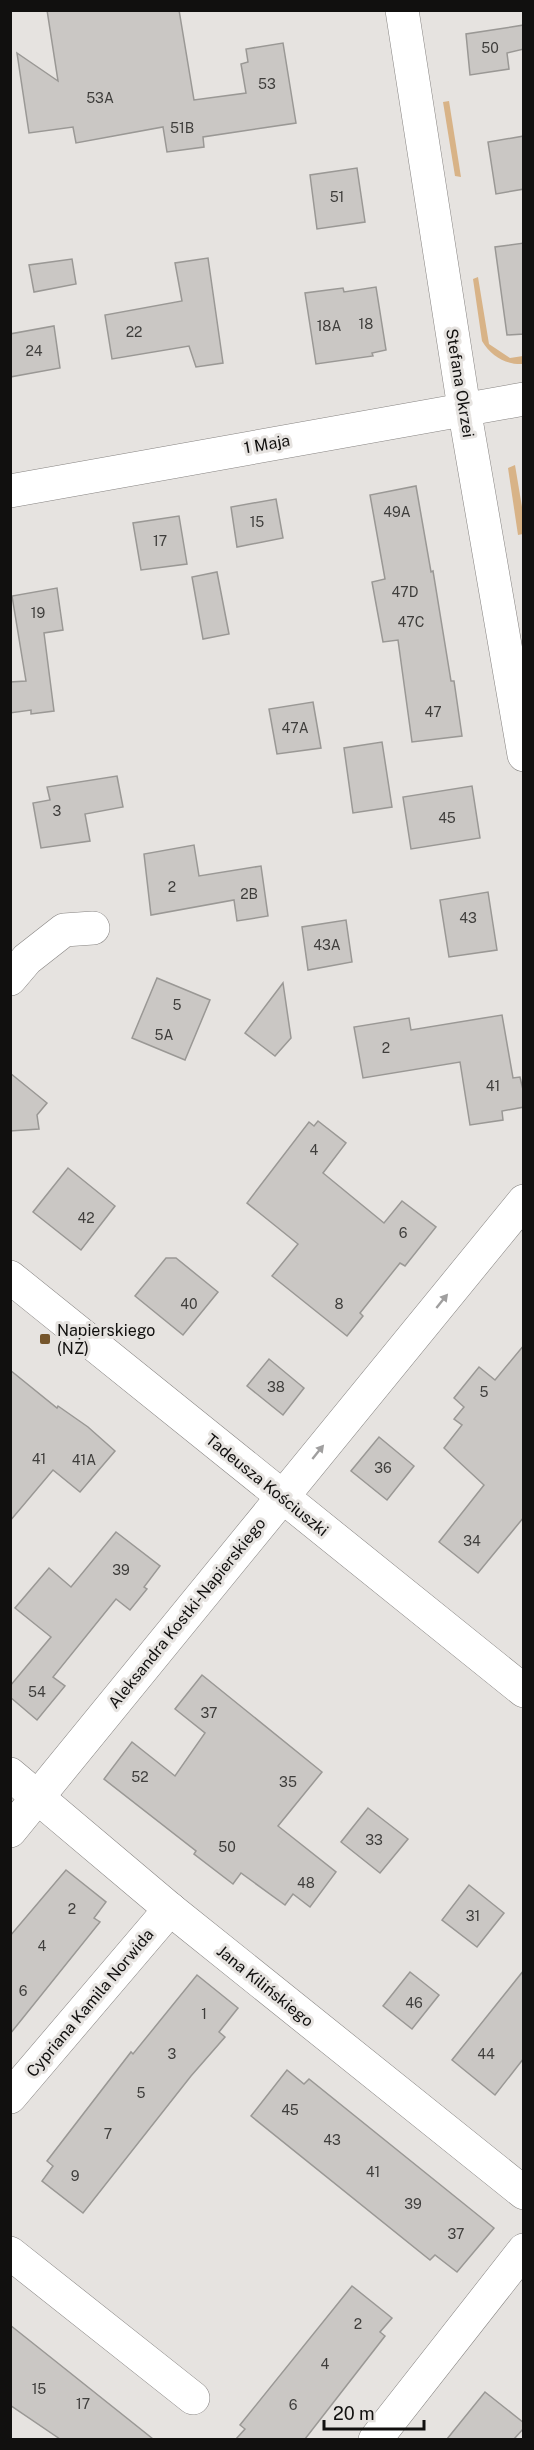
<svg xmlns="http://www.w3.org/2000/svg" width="534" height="2450" font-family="'Public Sans',sans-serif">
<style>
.green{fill:#d8b387}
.building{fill:#cac7c4;stroke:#9a9895;stroke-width:1.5}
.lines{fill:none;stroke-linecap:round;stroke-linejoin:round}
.minor-casing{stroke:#868381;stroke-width:34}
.minor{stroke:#fff;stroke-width:33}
.oneway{fill:#a09f9f}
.poi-dot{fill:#75552b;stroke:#e6e3e0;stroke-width:2}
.labels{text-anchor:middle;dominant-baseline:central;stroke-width:6;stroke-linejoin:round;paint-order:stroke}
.number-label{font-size:14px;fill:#3f3e3c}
.street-label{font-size:16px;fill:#11100f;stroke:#e6e3e0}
.poi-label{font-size:16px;fill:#11100f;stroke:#e6e3e0;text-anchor:start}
</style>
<rect width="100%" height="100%" fill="#e6e3e0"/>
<g class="green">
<path d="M449 101 461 177 455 176 443 102Z"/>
<path d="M478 277 489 344 510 358 523 356V364C506 365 491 356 482 341L473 279Z"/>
<path d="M515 465 523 513V534L518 535 508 468Z"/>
</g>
<g class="building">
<path d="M47 10H179L194 100 246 93 241 64 248 62 246 49 283 43 296 123 203 137 204 147 167 152 163 127 76 143 73 127 29 133 17 53 58 81Z"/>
<path d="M524 25V49L507 53 509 69 470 75 466 34Z"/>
<path d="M524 136V189L496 194 488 142Z"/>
<path d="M357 168 365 222 317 229 310 175Z"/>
<path d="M524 243V334L507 335 495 247Z"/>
<path d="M208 258 223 363 196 367 189 346 112 359 105 315 182 301 175 263Z"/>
<path d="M72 259 76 284 34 292 29 265Z"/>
<path d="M376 287 386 350 372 353 373 356 316 364 305 293 343 288 344 292Z"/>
<path d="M54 326 60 368 10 377V334Z"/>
<path d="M416 486 431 572 433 571 451 681H454L462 736 412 742 398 640 383 642 372 582 385 579 370 495Z"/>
<path d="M276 499 283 538 237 547 231 507Z"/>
<path d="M179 516 187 564 141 570 133 523Z"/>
<path d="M217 572 229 634 203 639 192 577Z"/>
<path d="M57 588 63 630 44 633 54 711 31 714V710L10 713V682L26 681 12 596Z"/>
<path d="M313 702 321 748 277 754 269 709Z"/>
<path d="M382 742 392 807 353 813 344 748Z"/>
<path d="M117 776 123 807 85 814 90 841 41 848 33 803 50 800 47 787Z"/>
<path d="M472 786 480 838 411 849 403 797Z"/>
<path d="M194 845 199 876 261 866 268 916 237 921 234 900 151 915 144 854Z"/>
<path d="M488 892 497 950 449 957 440 900Z"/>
<path d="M346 920 352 962 308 970 302 927Z"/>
<path d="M157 978 210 1000 185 1060 132 1038Z"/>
<path d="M283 983 291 1038 275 1056 245 1033Z"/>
<path d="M502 1015 513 1078 520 1077 524 1094V1107L502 1111 503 1120 470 1125 460 1062 363 1078 354 1027 409 1018 411 1030Z"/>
<path d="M10 1073 47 1103 37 1115 39 1129 10 1131Z"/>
<path d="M318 1121 346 1143 323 1173 384 1223 402 1201 436 1227 405 1266 400 1263 360 1313 363 1316 347 1336 272 1276 298 1244 247 1203 309 1122 314 1126Z"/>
<path d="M68 1168 115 1206 81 1250 33 1212Z"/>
<path d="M166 1258H176L218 1292 183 1335 135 1296Z"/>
<path d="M524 1345V1517L478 1573 439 1542 484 1485 444 1448 462 1425 454 1419 464 1407 454 1398 479 1367 495 1380Z"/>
<path d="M269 1359 304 1388 283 1415 247 1386Z"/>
<path d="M10 1370 57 1408 58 1406 88 1427 115 1451 80 1492 53 1470 10 1521Z"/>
<path d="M379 1437 414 1466 387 1500 351 1471Z"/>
<path d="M116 1532 160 1566 144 1587 147 1589 130 1610 116 1599 53 1677 65 1686 37 1720 10 1697V1686L51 1637 15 1608 49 1568 71 1587Z"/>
<path d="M202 1675 322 1772 278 1826 336 1872 310 1907 293 1894 285 1905 241 1873 233 1884 194 1854 196 1851 104 1779 132 1742 175 1776 205 1733 175 1709Z"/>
<path d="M368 1808 408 1839 380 1873 341 1842Z"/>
<path d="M66 1870 106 1902 94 1918 100 1922 10 2034V1936Z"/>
<path d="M469 1885 504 1913 477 1947 442 1920Z"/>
<path d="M524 1970V2058L495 2095 452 2060Z"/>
<path d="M410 1972 439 1995 412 2029 383 2006Z"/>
<path d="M197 1975 238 2008 219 2032 225 2037 191 2076 83 2213 42 2181 53 2166 47 2161 131 2052 133 2054Z"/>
<path d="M287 2070 304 2084 309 2079 494 2228 457 2272 435 2255 430 2260 251 2116Z"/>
<path d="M352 2286 392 2318 380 2332 385 2336 305 2439H236L245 2429 240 2425Z"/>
<path d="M10 2325 54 2360 153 2439H60L10 2405Z"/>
<path d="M485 2392 524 2423V2428L514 2439H447Z"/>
</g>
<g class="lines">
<g class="minor-casing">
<g id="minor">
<path d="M402 10 464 408 524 755"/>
<path d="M10 491 524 399"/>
<path d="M10 979 27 959 64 930 93 928"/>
<path d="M10 1277 524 1691"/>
<path d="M10 1774 170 1909 524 2193"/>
<path d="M10 1831 524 1201"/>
<path d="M10 2097 170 1909"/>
<path d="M10 2253 193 2398"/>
<path d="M375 2440 524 2250"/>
</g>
</g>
<use href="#minor" class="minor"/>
</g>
<defs><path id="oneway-solid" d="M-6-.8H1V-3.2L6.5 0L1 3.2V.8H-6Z" transform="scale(1.5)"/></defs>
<g class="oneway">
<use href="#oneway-solid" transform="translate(442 1301) rotate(-51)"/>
<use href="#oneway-solid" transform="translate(318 1452) rotate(-51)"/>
</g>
<rect class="poi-dot" x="39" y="1333" width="12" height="12" rx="3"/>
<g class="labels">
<g class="number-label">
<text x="490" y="48">50</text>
<text x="267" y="84">53</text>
<text x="100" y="98">53A</text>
<text x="182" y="128">51B</text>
<text x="337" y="197">51</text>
<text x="366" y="324">18</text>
<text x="329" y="326">18A</text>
<text x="134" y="332">22</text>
<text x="34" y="351">24</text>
<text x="397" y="512">49A</text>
<text x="257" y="522">15</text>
<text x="160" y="541">17</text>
<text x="405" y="592">47D</text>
<text x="38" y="613">19</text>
<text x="411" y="622">47C</text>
<text x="433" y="712">47</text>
<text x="295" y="728">47A</text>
<text x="57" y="811">3</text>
<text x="447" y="818">45</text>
<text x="172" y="887">2</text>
<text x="249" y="894">2B</text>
<text x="468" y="918">43</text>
<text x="327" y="945">43A</text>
<text x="177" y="1005">5</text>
<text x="164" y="1035">5A</text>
<text x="386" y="1048">2</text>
<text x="493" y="1086">41</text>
<text x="314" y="1150">4</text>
<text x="86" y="1218">42</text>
<text x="403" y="1233">6</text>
<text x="189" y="1304">40</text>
<text x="339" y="1304">8</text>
<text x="276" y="1387">38</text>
<text x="484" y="1392">5</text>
<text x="39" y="1459">41</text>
<text x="84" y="1460">41A</text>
<text x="383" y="1468">36</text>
<text x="472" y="1541">34</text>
<text x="121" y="1570">39</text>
<text x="37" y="1692">54</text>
<text x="209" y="1713">37</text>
<text x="140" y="1777">52</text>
<text x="288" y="1782">35</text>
<text x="374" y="1840">33</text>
<text x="227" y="1847">50</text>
<text x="306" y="1883">48</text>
<text x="72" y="1909">2</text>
<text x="473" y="1916">31</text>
<text x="42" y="1946">4</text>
<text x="23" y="1991">6</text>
<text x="414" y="2003">46</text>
<text x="204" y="2014">1</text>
<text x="172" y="2054">3</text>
<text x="486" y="2054">44</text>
<text x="141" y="2093">5</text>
<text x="290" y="2110">45</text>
<text x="108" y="2134">7</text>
<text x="332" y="2140">43</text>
<text x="373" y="2172">41</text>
<text x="75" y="2176">9</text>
<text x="413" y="2204">39</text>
<text x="456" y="2234">37</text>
<text x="358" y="2324">2</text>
<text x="325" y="2364">4</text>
<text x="39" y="2389">15</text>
<text x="83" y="2404">17</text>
<text x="293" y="2405">6</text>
</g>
<g class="street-label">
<text transform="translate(460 383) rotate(81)">Stefana Okrzei</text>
<text transform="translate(267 444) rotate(-10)">1 Maja</text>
<text transform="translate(267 1485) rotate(39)">Tadeusza Kościuszki</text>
<text transform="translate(187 1613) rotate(-51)">Aleksandra Kostki-Napierskiego</text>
<text transform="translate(265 1986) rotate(39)">Jana Kilińskiego</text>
<text transform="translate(90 2003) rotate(-50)">Cypriana Kamila Norwida</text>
</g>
<g class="poi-label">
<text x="57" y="1330">Napierskiego<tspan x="57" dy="18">(NŻ)</tspan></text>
</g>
</g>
<rect width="534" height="2450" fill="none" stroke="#11100f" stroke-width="24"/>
<path d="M324 2420v9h100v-9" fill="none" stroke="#11100f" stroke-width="3"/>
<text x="333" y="2420" font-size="18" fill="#11100f" stroke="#e6e3e0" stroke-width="4.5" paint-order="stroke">20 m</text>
</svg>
